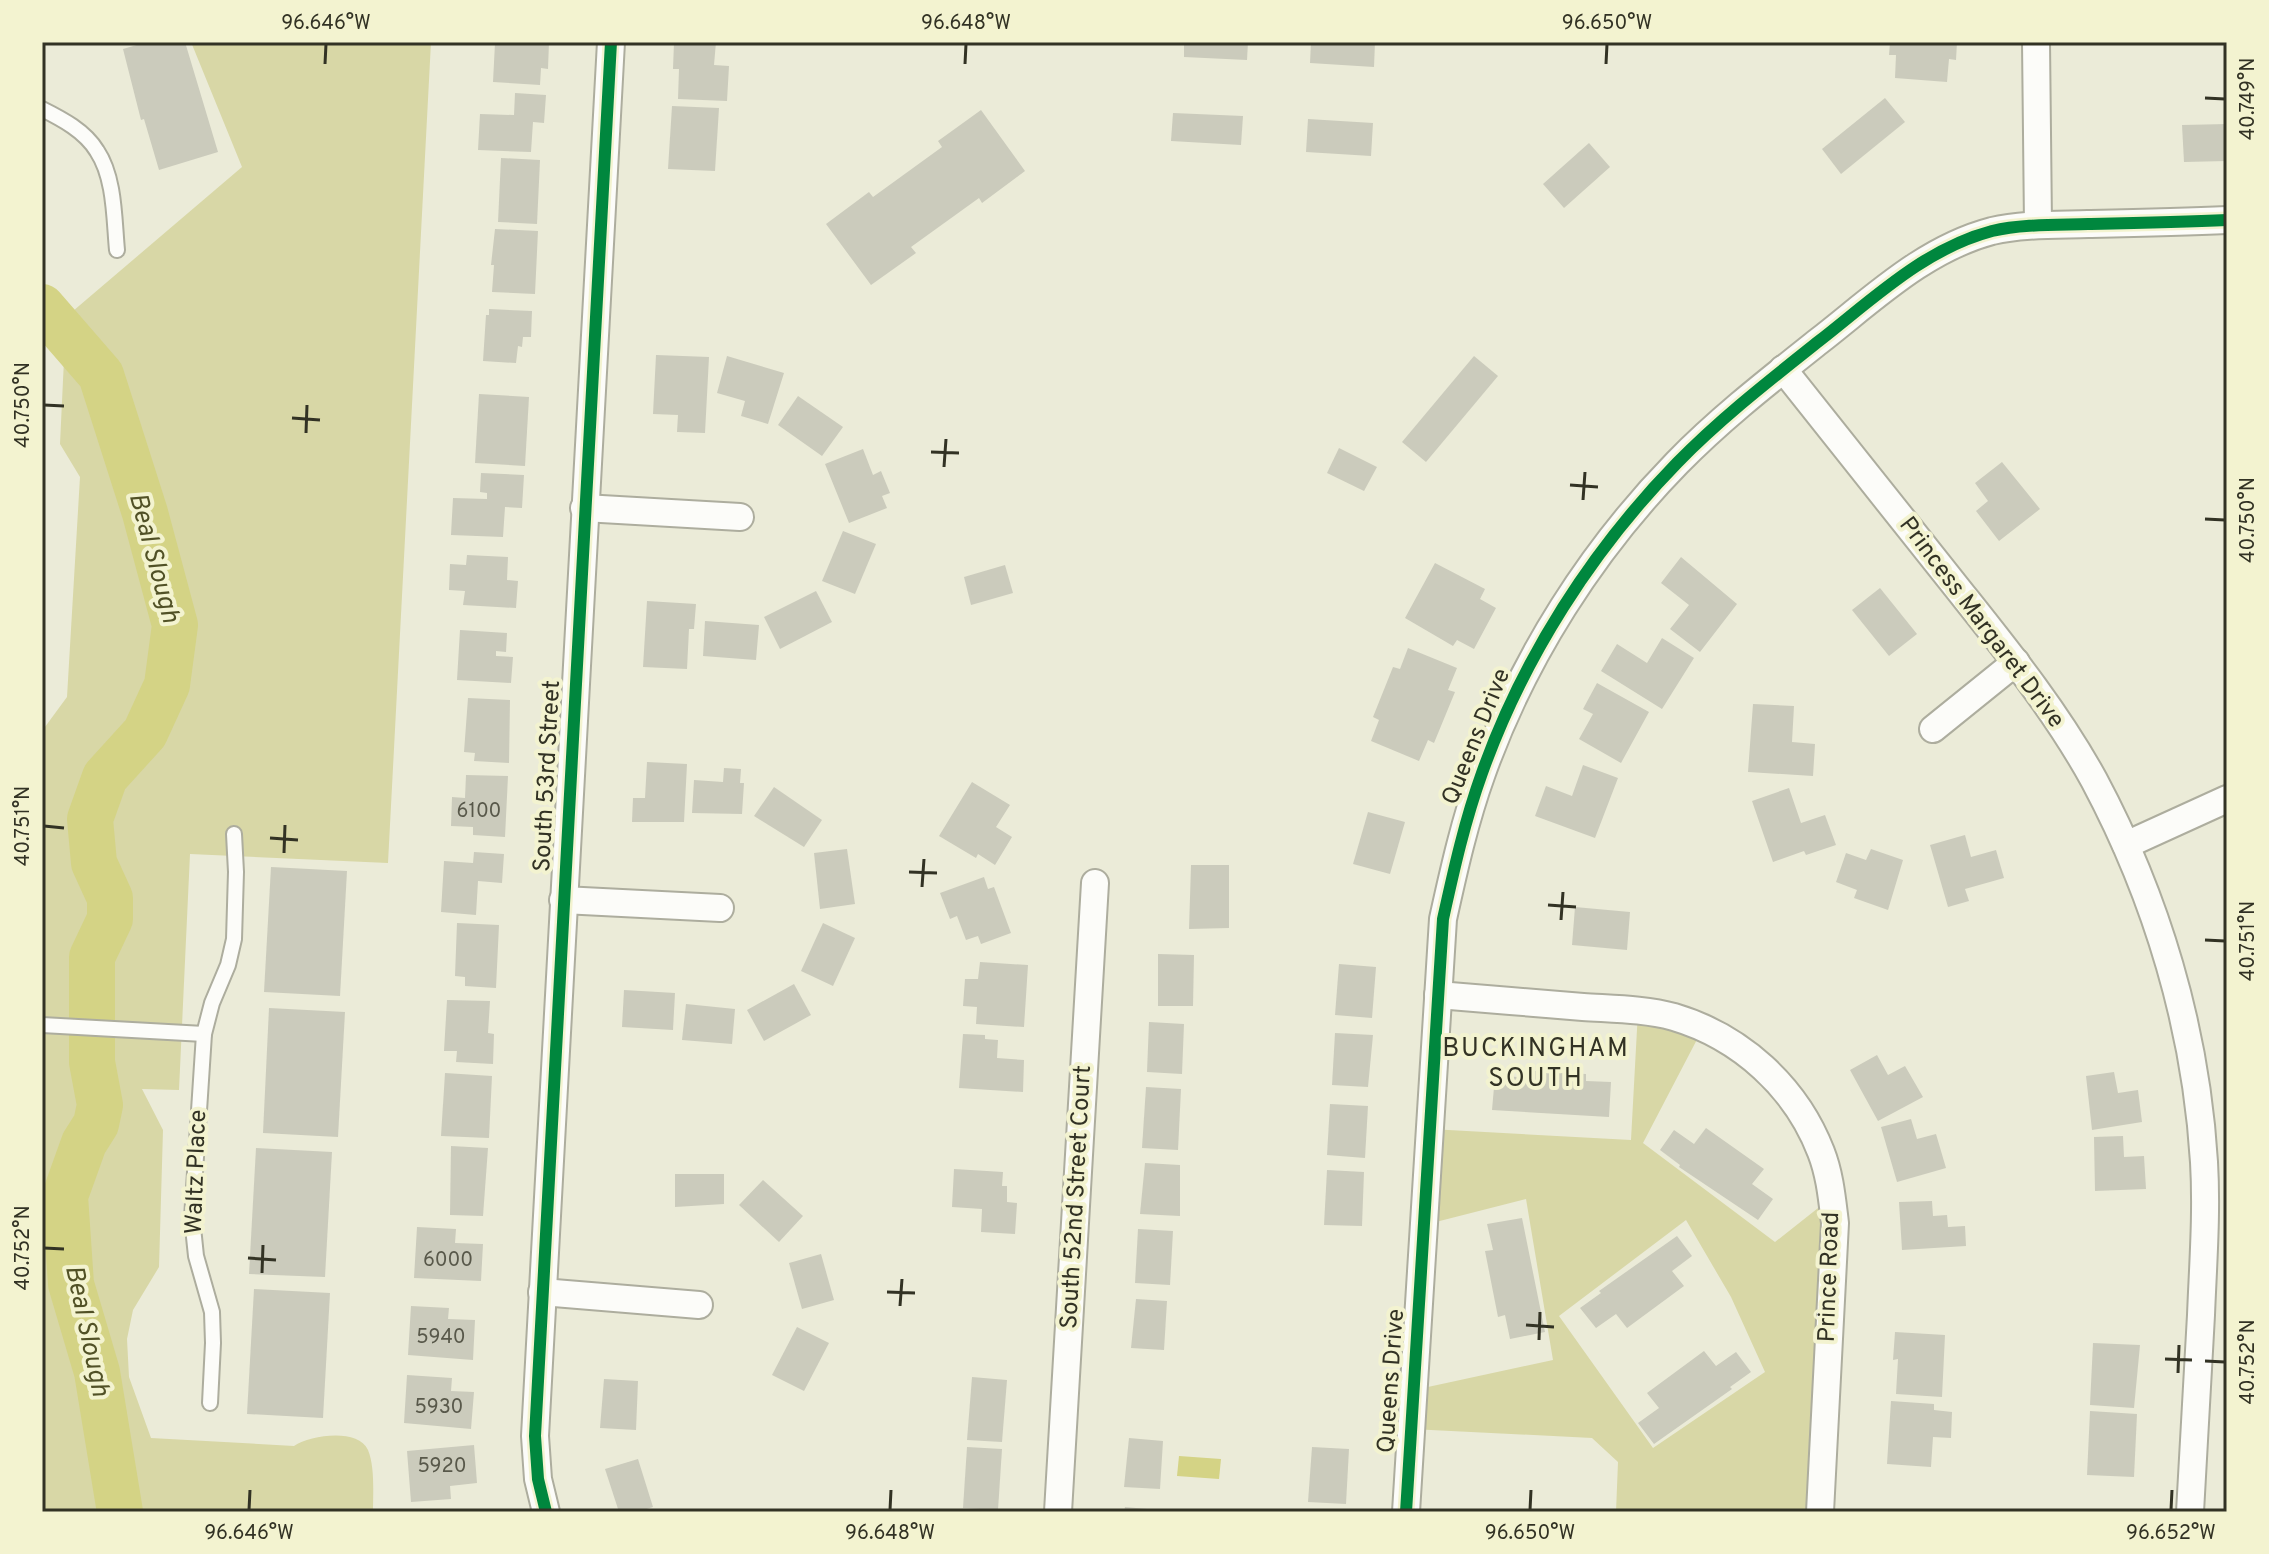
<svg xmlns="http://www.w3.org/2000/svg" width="2269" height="1554" font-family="Overpass,sans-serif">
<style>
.green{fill:#d8d7a6;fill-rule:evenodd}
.water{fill:#d4d385}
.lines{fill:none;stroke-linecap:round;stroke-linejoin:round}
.river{stroke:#d4d385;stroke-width:46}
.building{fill:#cbcbbc}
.lane-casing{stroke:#adad9e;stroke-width:18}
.street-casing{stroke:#adad9e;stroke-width:30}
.lane{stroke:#fcfcf9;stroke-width:14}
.street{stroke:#fcfcf9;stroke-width:26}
.cycleway-casing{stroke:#f3f3d0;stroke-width:17}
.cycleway{stroke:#00873e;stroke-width:12}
.ticks{fill:none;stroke:#323224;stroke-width:3}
.labels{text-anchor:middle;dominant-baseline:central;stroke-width:8;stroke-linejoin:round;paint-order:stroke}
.number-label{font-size:20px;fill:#58584a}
.street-label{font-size:24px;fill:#323224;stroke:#f3f3d0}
.water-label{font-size:26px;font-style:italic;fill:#515126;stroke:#f3f3d0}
.neighbourhood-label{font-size:26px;letter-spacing:2px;fill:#323224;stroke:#f3f3d0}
.neatline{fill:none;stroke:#323224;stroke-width:3}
.ticks-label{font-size:20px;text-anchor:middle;fill:#323224}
</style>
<rect width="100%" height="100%" fill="#ebebd8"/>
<g class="green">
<path d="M191 42H431L388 863 190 854 179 1090 142 1089 163 1130 159 1267 133 1310 127 1339 129 1377 151 1438 294 1446C311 1435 358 1428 368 1450 375 1467 373 1493 373 1512H42V1088L44 1084H42V731L67 697 80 477 60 444 66 317 242 167Z"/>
<path d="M1638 1011 1703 1028 1643 1143 1775 1242 1832 1197 1820 1512H1616L1618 1462 1592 1438 1411 1429 1414 1390 1553 1360 1526 1199 1424 1225 1430 1129 1631 1140ZM1686 1220 1731 1297 1765 1372 1653 1448 1559 1316Z"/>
</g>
<path class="water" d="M1179 1456 1221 1459 1219 1479 1177 1476Z"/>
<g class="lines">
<path class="river" d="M42 307 101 375 145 513 175 625 167 685 145 733 105 777 90 819 94 863 110 898V919L92 957V1062L100 1105 96 1124 84 1143 65 1196 71 1284 97 1372 120 1512"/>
</g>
<g class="building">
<path d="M147 42H185L218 152 159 170 144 119 141 120 123 49Z"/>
<path d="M519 42H549L548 69 541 68 540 85 493 82 495 43 519 45Z"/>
<path d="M674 42H716L714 65 729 66 727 101 678 99 679 69H673Z"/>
<path d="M1184 42H1248L1247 60 1184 57Z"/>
<path d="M1311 42H1375L1374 67 1310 63Z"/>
<path d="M1890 42H1957L1956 60 1949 59 1947 82 1895 78 1896 55H1889Z"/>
<path d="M515 93 546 95 544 123 533 122 531 152 478 150 480 114 514 115Z"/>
<path d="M1885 98 1905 122 1841 174 1822 149Z"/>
<path d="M672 106 719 108 715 171 668 169Z"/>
<path d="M981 110 1025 171 982 203 979 198 911 247 916 253 871 285 826 224 869 192 873 197 942 147 938 141Z"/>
<path d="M1173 113 1243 116 1241 145 1171 141Z"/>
<path d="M1308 119 1373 123 1371 156 1306 152Z"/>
<path d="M2227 124V161L2184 162 2182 125Z"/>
<path d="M1589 143 1610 167 1564 208 1543 184Z"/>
<path d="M501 158 540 160 537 224 498 222Z"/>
<path d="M495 229 538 231 535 294 492 292 494 265H491Z"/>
<path d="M489 309 532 311 531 337H523L522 347 518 346 516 363 483 361 486 315H489Z"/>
<path d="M656 355 709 357 705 433 677 432 678 415 653 414Z"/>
<path d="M727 356 784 373 768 424 741 416 745 401 717 393Z"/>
<path d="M1474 356 1498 376 1426 462 1402 442Z"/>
<path d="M479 394 529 397 525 466 475 463Z"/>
<path d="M798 396 843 427 822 456 778 425Z"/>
<path d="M1339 448 1377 467 1364 491 1327 473Z"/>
<path d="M863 449 873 475 881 471 890 493 882 496 887 508 849 523 825 464Z"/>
<path d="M2002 462 2040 509 1999 541 1976 511 1988 501 1975 483Z"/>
<path d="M481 473 524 475 522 508 505 507 503 537 451 535 453 498 487 499V493L480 492Z"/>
<path d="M843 531 876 544 855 594 822 581Z"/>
<path d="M467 555 508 557 507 580 518 581 516 608 463 605 465 591 449 590 450 564 466 565Z"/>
<path d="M1681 557 1737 604 1700 652 1670 629 1689 605 1661 583Z"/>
<path d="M1435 563 1485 589 1480 599 1496 608 1474 649 1457 640 1453 646 1405 618Z"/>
<path d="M1005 565 1013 593 971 605 964 577Z"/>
<path d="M1880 588 1917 634 1889 656 1852 610Z"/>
<path d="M816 591 832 622 780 649 764 617Z"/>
<path d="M647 601 696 604 694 629H689L687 669 643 667Z"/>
<path d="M705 621 759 625 756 660 703 656Z"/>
<path d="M460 630 507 633 506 652 496 651V656L513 657 511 683 457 680Z"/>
<path d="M1662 638 1694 658 1662 709 1601 671 1617 644 1647 663Z"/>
<path d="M1408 648 1457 668 1448 690 1455 692 1434 743 1428 740 1419 761 1371 741 1379 720 1373 717 1393 667 1400 669Z"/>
<path d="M1597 683 1649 712 1621 763 1579 739 1593 714 1583 709Z"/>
<path d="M468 698 510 700 509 763 474 761 475 753 464 752Z"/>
<path d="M1753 704 1794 706 1792 742 1815 744 1813 776 1748 772Z"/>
<path d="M647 762 687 764 684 822H632L633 798H645Z"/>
<path d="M1583 765 1618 778 1595 838 1535 816 1546 786 1572 796Z"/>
<path d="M724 768 741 769 740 783H744L742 814 692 813 694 780 723 782Z"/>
<path d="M466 775 508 776 505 837 473 835V827L451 826 452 797 465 798Z"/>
<path d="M972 782 1010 805 996 827 1012 837 995 865 978 854 976 858 939 836Z"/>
<path d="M774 787 822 820 804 847 754 816Z"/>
<path d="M1789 788 1801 823 1825 815 1836 845 1806 855 1804 851 1773 862 1752 801Z"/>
<path d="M1368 812 1405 822 1390 874 1353 864Z"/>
<path d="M1965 835 1971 857 1996 850 2004 878 1965 889 1969 901 1948 907 1930 845Z"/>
<path d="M847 849 855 904 820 909 814 853Z"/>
<path d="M1871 849 1903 860 1888 910 1854 898 1857 890 1836 882 1846 853 1866 860Z"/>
<path d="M474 852 504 854 502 883 478 881 476 915 441 912 444 861 473 863Z"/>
<path d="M1191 865H1229V928L1189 929Z"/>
<path d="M271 867 347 871 340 996 264 992Z"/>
<path d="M984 877 988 889 994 887 1011 933 981 944 978 936 966 940 957 916 950 919 940 893Z"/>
<path d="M1575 907 1630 912 1627 950 1572 945Z"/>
<path d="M457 923 499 925 496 988 465 986V977L455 976Z"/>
<path d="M823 923 855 938 833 986 801 971Z"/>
<path d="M1158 954 1194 955 1193 1006H1158Z"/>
<path d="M980 962 1028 965 1024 1027 976 1024 977 1007 963 1006 965 979H978Z"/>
<path d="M1339 964 1376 967 1372 1018 1335 1015Z"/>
<path d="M794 984 811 1015 764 1041 747 1010Z"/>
<path d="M624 990 675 993 673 1030 622 1027Z"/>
<path d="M447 1000 490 1001 488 1033 494 1034 493 1064 456 1062 457 1051H444Z"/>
<path d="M686 1004 735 1009 732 1044 682 1040Z"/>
<path d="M269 1008 345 1012 338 1137 263 1133Z"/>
<path d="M1149 1022 1184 1024 1182 1074 1147 1072Z"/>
<path d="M1335 1033 1373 1035 1368 1087 1332 1085Z"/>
<path d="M963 1034 985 1035V1039L998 1040 997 1058 1024 1060 1023 1092 959 1088Z"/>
<path d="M1877 1055 1888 1075 1905 1066 1923 1097 1878 1121 1850 1070Z"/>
<path d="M1519 1070 1586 1074V1081L1611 1082 1609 1117 1492 1110 1495 1076 1519 1077Z"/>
<path d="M2114 1072 2118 1093 2138 1090 2142 1122 2092 1130 2086 1076Z"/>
<path d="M445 1073 492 1076 489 1138 441 1136Z"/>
<path d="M1146 1087 1181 1089 1178 1150 1142 1148Z"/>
<path d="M1330 1104 1368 1106 1365 1158 1327 1155Z"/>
<path d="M1911 1119 1917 1139 1936 1134 1946 1168 1897 1182 1881 1127Z"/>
<path d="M1706 1128 1764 1169 1752 1184 1773 1199 1758 1220 1679 1167 1680 1165 1660 1150 1674 1130 1694 1144Z"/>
<path d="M2123 1136 2124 1157 2144 1156 2146 1189 2095 1191 2094 1137Z"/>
<path d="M451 1146 488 1148 483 1216 450 1215Z"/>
<path d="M256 1148 332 1152 325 1277 249 1274Z"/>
<path d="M1145 1163 1180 1165V1216L1140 1214Z"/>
<path d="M954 1169 1003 1172 1002 1186H1007V1202L1017 1203 1015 1234 981 1232 982 1209 952 1207Z"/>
<path d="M1327 1170 1364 1172 1362 1226 1324 1225Z"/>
<path d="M675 1174H724V1204L675 1207Z"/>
<path d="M763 1180 803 1216 779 1242 739 1205Z"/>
<path d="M1932 1201 1933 1216 1947 1215 1948 1227 1965 1226 1966 1246 1902 1250 1899 1202Z"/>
<path d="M1522 1218 1545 1332 1510 1339 1505 1315 1498 1317 1485 1251 1493 1250 1487 1224Z"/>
<path d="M417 1227 456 1229 455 1243 483 1244 481 1281 414 1278Z"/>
<path d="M1138 1229 1173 1231 1170 1285 1135 1283Z"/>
<path d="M1677 1236 1692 1256 1672 1271 1684 1286 1627 1328 1616 1314 1596 1328 1580 1308 1601 1293 1599 1291Z"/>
<path d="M821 1254 834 1300 802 1309 789 1263Z"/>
<path d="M254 1289 330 1293 323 1418 247 1414Z"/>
<path d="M1136 1299 1167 1301 1164 1350 1131 1348Z"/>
<path d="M411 1306 449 1308 448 1319 475 1320 473 1360 408 1355Z"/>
<path d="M797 1327 829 1343 804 1391 772 1375Z"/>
<path d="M1895 1332 1945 1335 1942 1397 1896 1394 1898 1359 1893 1360Z"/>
<path d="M2093 1343 2140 1345 2134 1408 2090 1405Z"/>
<path d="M1704 1351 1716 1366 1736 1352 1751 1372 1730 1387 1732 1389 1654 1444 1638 1423 1659 1408 1647 1393Z"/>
<path d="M407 1375 452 1378 451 1391 474 1392 471 1429 404 1423Z"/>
<path d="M972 1377 1007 1380 1002 1442 967 1440Z"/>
<path d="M604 1379 638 1381 636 1430 600 1428Z"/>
<path d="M1891 1401 1934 1404V1410L1952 1412 1951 1438 1933 1437 1931 1467 1887 1464Z"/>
<path d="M2090 1411 2137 1414 2134 1477 2087 1475Z"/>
<path d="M1129 1438 1163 1441 1160 1489 1124 1487Z"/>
<path d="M474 1445 477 1483 450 1486 451 1499 411 1502 407 1451Z"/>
<path d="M967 1447 1002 1449 998 1510 963 1508Z"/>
<path d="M1312 1447 1349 1449 1346 1504 1308 1502Z"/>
<path d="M638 1459 653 1507 637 1512H619L605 1469Z"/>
<path d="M1125 1507 1158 1510V1512H1124Z"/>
</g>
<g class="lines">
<g class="lane-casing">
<g id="lane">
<path d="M42 109C62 119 85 131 97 151 115 178 114 219 117 250"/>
<path d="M42 1025 204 1034"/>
<path d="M210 1403 213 1343 212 1312 196 1256 192 1218 204 1034 212 1003 228 965 234 939 236 872 234 834"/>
</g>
</g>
<g class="street-casing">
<g id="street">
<path d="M2036 42 2038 225"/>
<path d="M1783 369C1840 441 1897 512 1954 584 2004 647 2055 709 2094 780 2157 898 2196 1029 2204 1162 2207 1213 2203 1264 2201 1315 2197 1381 2194 1446 2190 1512"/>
<path d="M584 508 740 517"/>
<path d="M1933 729 2016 662"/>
<path d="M2126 845 2227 799"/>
<path d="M563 900 720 908"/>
<path d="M1438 995C1486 999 1535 1003 1583 1007 1613 1009 1645 1009 1674 1017 1741 1037 1796 1087 1821 1152 1830 1175 1832 1199 1835 1223L1820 1512"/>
<path d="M542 1292 699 1305"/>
<path d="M546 1512 538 1479 535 1436 611 42"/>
<path d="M1058 1512 1095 883"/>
<path d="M1406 1512 1443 919C1454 869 1465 820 1482 773 1523 658 1592 550 1677 463 1721 418 1770 380 1819 341 1873 299 1924 249 1992 231 2022 224 2056 225 2088 224 2134 223 2181 222 2227 220"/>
</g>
</g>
<use href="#lane" class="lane"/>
<use href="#street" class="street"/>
<g class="cycleway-casing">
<g id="cycleway">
<path d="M546 1512 538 1479 535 1436 611 42"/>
<path d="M1406 1512 1443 919C1454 869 1465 820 1482 773 1523 658 1592 550 1677 463 1721 418 1770 380 1819 341 1873 299 1924 249 1992 231 2022 224 2056 225 2088 224 2134 223 2181 222 2227 220"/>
</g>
</g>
<use href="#cycleway" class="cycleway"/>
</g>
<path class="ticks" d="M325 64 326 44M965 64 966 44M1606 64 1607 44M2205 98 2225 99M44 405 64 406M292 418 320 420M306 433 307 405M931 452 959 453M944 467 946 439M1570 485 1598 487M1583 500 1585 472M2205 519 2225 520M44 826 64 828M270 838 298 840M284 853 285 825M909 872 937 873M922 887 924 859M1548 905 1576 907M1561 920 1563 892M2205 940 2225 941M44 1248 64 1249M248 1258 276 1260M262 1273 263 1245M887 1292 915 1293M900 1306 902 1279M1526 1325 1554 1327M1539 1340 1540 1312M2165 1359 2192 1360M2205 1361 2225 1362M2178 1373 2179 1345M249 1510 250 1490M890 1510 891 1490M1530 1510 1531 1490M2171 1510 2172 1490"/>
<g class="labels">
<g class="number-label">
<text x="479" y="812">6100</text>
<text x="448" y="1261">6000</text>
<text x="441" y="1338">5940</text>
<text x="439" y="1408">5930</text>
<text x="442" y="1467">5920</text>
</g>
<g class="street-label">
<text transform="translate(1981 623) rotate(53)">Princess Margaret Drive</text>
<text transform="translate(1477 737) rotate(-68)">Queens Drive</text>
<text transform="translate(548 776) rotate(-87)">South 53rd Street</text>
<text transform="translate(197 1172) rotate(-88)">Waltz Place</text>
<text transform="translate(1077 1197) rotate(-87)">South 52nd Street Court</text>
<text transform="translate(1830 1277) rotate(-88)">Prince Road</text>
<text transform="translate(1392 1381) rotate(-86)">Queens Drive</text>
</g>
<g class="water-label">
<text transform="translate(153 558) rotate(75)">Beal Slough</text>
<text transform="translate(86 1331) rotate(78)">Beal Slough</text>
</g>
<g class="neighbourhood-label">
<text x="1536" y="1049">BUCKINGHAM<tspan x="1536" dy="30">SOUTH</tspan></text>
</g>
</g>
<rect width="2269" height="1554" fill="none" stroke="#f3f3d0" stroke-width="88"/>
<rect x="44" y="44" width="2181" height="1466" class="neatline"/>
<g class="ticks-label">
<text x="326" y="29">96.646°W</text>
<text x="966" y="29">96.648°W</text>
<text x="1607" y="29">96.650°W</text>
<text transform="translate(2247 99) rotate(-90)" y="7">40.749°N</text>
<text transform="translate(22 405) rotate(-90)" y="7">40.750°N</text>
<text transform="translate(2247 520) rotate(-90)" y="7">40.750°N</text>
<text transform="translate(22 826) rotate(-90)" y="7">40.751°N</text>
<text transform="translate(2247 941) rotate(-90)" y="7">40.751°N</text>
<text transform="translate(22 1248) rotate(-90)" y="7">40.752°N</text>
<text transform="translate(2247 1362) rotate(-90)" y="7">40.752°N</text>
<text x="249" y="1539">96.646°W</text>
<text x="890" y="1539">96.648°W</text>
<text x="1530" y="1539">96.650°W</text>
<text x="2171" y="1539">96.652°W</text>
</g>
</svg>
